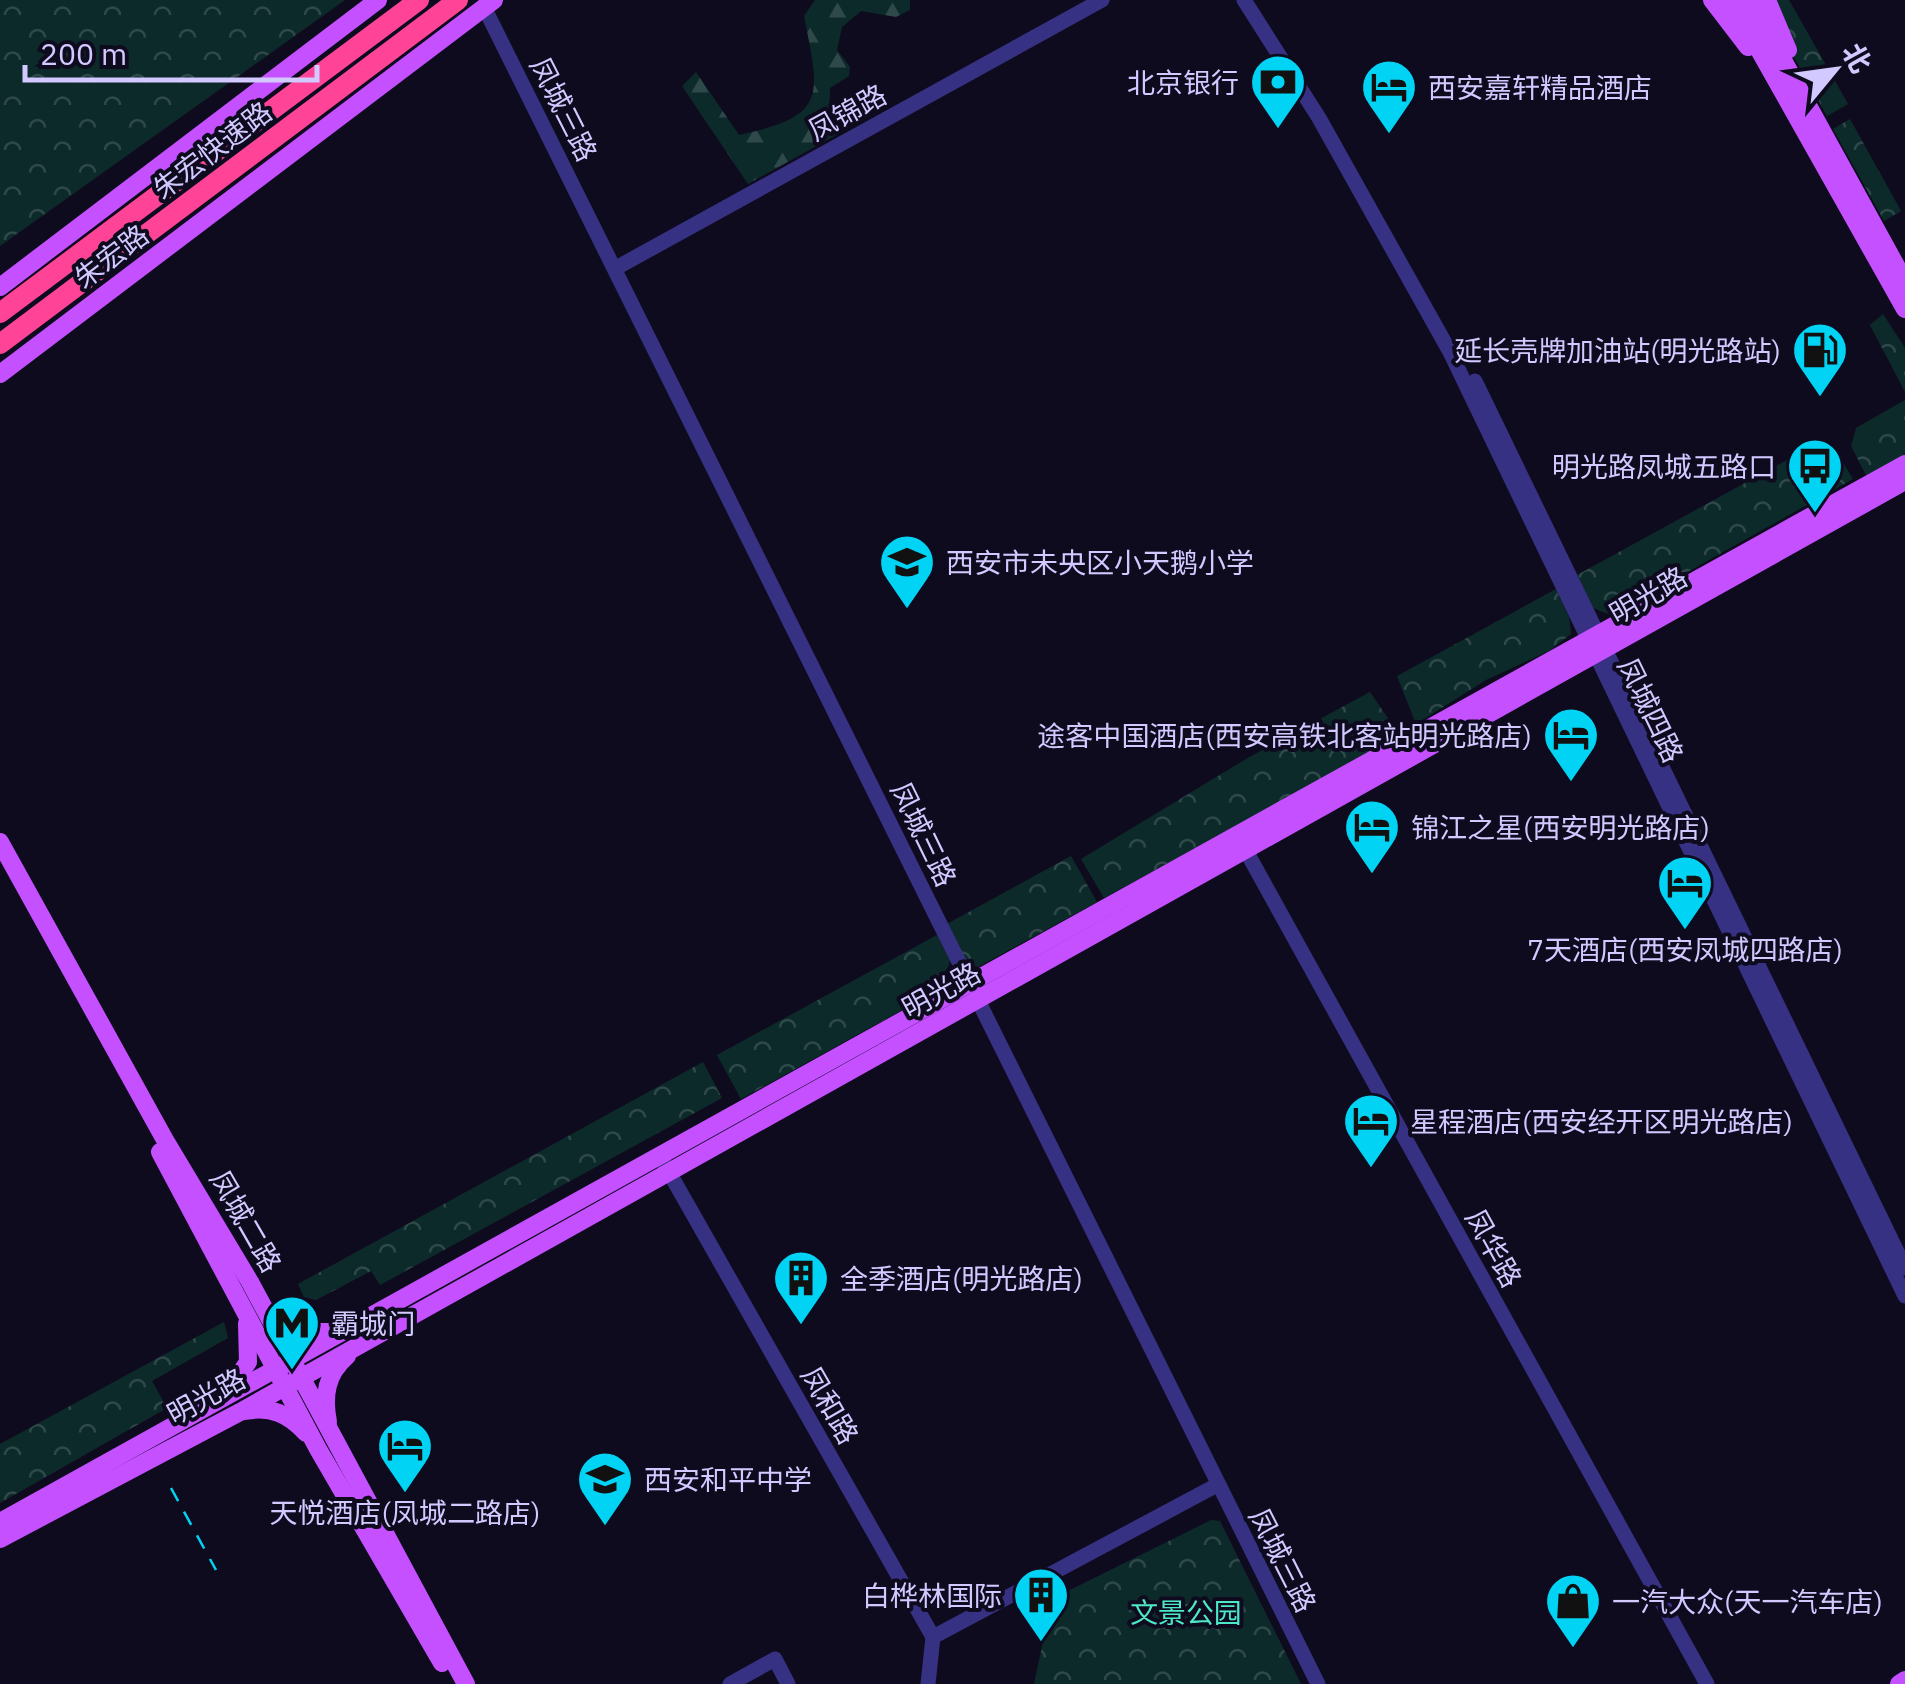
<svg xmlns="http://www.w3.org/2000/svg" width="1905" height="1684" font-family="'IBM Plex Sans','Noto Sans SC',sans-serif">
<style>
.forest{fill:url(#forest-firs)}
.park{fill:url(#park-crowns)}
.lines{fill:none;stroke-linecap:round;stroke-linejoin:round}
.minor{stroke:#373183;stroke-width:15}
.major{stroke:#c450ff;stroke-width:18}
.highway{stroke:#ff4497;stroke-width:20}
.rail{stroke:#00d3f4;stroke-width:2.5;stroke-dasharray:15 12;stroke-linecap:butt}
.labels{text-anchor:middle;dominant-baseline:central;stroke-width:8;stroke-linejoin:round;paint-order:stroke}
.poi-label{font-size:28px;fill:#d1c9ff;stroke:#0f0b1f;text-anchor:start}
.street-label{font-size:28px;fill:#d1c9ff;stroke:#0f0b1f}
.park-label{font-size:28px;fill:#4ce8c7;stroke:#0f0b1f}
</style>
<defs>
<pattern id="forest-firs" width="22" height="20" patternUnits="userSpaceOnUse" patternTransform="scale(2.5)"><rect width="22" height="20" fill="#0d2a2a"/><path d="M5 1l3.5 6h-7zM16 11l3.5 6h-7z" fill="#2f484a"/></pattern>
<pattern id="park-crowns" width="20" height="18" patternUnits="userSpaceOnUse" patternTransform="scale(2.5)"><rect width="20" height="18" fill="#0d2a2a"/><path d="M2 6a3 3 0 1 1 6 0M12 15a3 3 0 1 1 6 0" fill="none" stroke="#2f484a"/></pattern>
</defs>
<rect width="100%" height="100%" fill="#0f0b1f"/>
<path class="forest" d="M815 0H910V10L896 17 861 11 842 27 837 50 850 67 849 76 830 88 829 115 838 134 748 184 682 86 696 72 739 135C828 116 820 97 804 16Z"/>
<g class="park">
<path d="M0 0H345L0 246Z"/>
<path d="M1762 0H1789L1848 104 1827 116Z"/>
<path d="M1850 119 1901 211 1884 221 1833 129Z"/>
<path d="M1883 314 1905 348V392L1870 325Z"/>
<path d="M1905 400V457L1867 477 1851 446 1856 428Z"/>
<path d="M1818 443 1834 448 1853 479 1611 615 1593 608 1577 575Z"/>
<path d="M1556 589 1569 617 1571 634 1549 651 1486 680 1416 724 1397 676Z"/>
<path d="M1370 692 1400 736 1104 898 1081 859 1246 759Z"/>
<path d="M1071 856 1097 902 978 967 964 963 945 925Z"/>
<path d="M937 935 950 961 940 989 741 1099 717 1055Z"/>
<path d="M703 1062 722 1098 380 1285 371 1271 316 1300 304 1297 298 1284Z"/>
<path d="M224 1322 228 1338 152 1381 167 1408 0 1503V1444Z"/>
<path d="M1211 1520 1220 1521 1301 1684H1034L1052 1599Z"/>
</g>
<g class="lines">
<g class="minor">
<path d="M1244 0 1319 118 1450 352 1905 1296"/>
<path d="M484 7 1318 1684"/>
<path d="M616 268 1102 0"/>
<path d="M1475 381 1905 1268"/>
<path d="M1240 840 1707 1684"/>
<path d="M665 1165 933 1637 928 1684"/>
<path d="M933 1637 1217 1485"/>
<path d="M730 1684 775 1659 788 1684"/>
</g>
<g class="major">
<path d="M1712 0 1748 47"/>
<path d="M1731 0 1905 309"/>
<path d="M1750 0 1905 282"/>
<path d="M1767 0 1788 50"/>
<path d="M0 287 378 0"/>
<path d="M0 374 494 0"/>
<path d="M0 842 165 1140 250 1282 466 1684"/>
<path d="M160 1152 318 1449 442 1663"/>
<path d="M268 1311 297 1332H334"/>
<path d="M231 1387 248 1362 247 1324"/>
<path d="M245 1411C271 1406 289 1414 306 1433"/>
<path d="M328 1422C323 1396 326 1374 347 1356"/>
<path d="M0 1522 1905 464"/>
<path d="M0 1539 240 1412 1905 481"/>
<path d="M1899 1684 1905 1680"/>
</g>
<g class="highway">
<path d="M0 313 419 0"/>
<path d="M0 344 458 0"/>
</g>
<path class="rail" d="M171 1488 216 1570"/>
</g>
<defs>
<g id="bank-pin" transform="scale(2.875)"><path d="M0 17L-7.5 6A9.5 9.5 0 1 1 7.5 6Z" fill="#00d3f4" stroke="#0f0b1f"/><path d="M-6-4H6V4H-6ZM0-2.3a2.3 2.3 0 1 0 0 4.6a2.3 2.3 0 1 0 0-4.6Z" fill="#111"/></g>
<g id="hotel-pin" transform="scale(2.875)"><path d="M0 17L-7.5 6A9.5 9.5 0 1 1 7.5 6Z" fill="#00d3f4" stroke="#0f0b1f"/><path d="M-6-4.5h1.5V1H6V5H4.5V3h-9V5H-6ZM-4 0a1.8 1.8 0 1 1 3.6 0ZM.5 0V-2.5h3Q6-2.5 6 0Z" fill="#111"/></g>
<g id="fuel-pin" transform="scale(2.875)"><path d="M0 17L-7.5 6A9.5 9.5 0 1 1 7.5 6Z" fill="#00d3f4" stroke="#0f0b1f"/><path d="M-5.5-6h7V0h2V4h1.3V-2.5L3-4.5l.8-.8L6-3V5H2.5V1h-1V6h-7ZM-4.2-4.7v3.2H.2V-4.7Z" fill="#111"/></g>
<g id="bus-pin" transform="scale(2.875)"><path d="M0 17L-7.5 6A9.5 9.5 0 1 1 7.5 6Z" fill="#00d3f4" stroke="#0f0b1f"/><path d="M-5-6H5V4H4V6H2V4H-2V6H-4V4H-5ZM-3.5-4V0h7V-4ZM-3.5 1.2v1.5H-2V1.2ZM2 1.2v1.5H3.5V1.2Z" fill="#111"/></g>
<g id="school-pin" transform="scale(2.875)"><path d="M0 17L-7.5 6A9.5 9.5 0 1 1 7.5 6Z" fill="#00d3f4" stroke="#0f0b1f"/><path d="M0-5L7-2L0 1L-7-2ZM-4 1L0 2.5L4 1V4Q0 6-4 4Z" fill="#111"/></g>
<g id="building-pin" transform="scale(2.875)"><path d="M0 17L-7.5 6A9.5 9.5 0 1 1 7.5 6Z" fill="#00d3f4" stroke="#0f0b1f"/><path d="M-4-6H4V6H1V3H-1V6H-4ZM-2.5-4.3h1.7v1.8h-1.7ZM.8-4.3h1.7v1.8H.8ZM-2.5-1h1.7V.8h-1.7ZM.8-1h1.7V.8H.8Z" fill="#111"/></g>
<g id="metro-pin" transform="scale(2.875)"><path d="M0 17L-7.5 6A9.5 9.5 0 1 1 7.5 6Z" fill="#00d3f4" stroke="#0f0b1f"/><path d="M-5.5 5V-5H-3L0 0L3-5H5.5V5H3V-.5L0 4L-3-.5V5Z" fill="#111"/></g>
<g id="shop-pin" transform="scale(2.875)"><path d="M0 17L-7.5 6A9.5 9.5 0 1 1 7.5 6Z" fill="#00d3f4" stroke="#0f0b1f"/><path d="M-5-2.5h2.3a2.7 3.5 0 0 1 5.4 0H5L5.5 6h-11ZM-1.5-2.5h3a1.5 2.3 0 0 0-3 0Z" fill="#111"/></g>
</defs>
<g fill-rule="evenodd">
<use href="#bank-pin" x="1278" y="82"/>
<use href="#hotel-pin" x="1389" y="87"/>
<use href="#fuel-pin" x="1820" y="350"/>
<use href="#bus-pin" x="1815" y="466"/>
<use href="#school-pin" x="907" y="562"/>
<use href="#hotel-pin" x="1571" y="735"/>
<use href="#hotel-pin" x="1372" y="827"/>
<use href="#hotel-pin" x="1685" y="883"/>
<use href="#hotel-pin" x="1371" y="1121"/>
<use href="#building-pin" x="801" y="1278"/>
<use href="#metro-pin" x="292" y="1323"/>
<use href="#hotel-pin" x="405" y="1446"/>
<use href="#school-pin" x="605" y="1479"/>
<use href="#building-pin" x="1041" y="1595"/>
<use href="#shop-pin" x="1573" y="1601"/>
</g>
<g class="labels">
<g class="poi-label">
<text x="1239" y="82" text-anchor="end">北京银行</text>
<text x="1428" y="87">西安嘉轩精品酒店</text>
<text x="1781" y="350" text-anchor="end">延长壳牌加油站(明光路站)</text>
<text x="1776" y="466" text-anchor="end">明光路凤城五路口</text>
<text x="946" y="562">西安市未央区小天鹅小学</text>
<text x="1532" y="735" text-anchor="end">途客中国酒店(西安高铁北客站明光路店)</text>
<text x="1411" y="827">锦江之星(西安明光路店)</text>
<text x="1685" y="949" text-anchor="middle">7天酒店(西安凤城四路店)</text>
<text x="1410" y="1121">星程酒店(西安经开区明光路店)</text>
<text x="840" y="1278">全季酒店(明光路店)</text>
<text x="331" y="1323">霸城门</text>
<text x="644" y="1479">西安和平中学</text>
<text x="405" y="1512" text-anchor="middle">天悦酒店(凤城二路店)</text>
<text x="1002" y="1595" text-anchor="end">白桦林国际</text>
<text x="1612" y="1601">一汽大众(天一汽车店)</text>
</g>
<g class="street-label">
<text transform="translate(564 109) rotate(63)">凤城三路</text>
<text transform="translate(847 112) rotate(-29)">凤锦路</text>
<text transform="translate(212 150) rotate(-37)">朱宏快速路</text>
<text transform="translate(111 256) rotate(-37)">朱宏路</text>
<text transform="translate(1648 595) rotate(-30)">明光路</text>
<text transform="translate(1651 710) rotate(64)">凤城四路</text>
<text transform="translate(924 834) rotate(64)">凤城三路</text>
<text transform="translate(941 990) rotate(-29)">明光路</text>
<text transform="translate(246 1221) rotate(60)">凤城二路</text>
<text transform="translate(1494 1248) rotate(61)">凤华路</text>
<text transform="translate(206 1396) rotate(-29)">明光路</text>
<text transform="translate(830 1405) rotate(60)">凤和路</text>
<text transform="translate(1283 1560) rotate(63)">凤城三路</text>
</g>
<g class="park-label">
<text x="1186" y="1612">文景公园</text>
</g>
</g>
<g transform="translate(1835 70) rotate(61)" stroke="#0f0b1f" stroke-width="8" paint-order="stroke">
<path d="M0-8L18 38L0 25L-18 38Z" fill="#d1c9ff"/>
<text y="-15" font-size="28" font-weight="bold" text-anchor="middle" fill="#d1c9ff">北</text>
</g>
<path d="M25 65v15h292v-15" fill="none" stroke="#d1c9ff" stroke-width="5"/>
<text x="40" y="65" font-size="30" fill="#d1c9ff" stroke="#0f0b1f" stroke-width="8" paint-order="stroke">200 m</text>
</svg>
